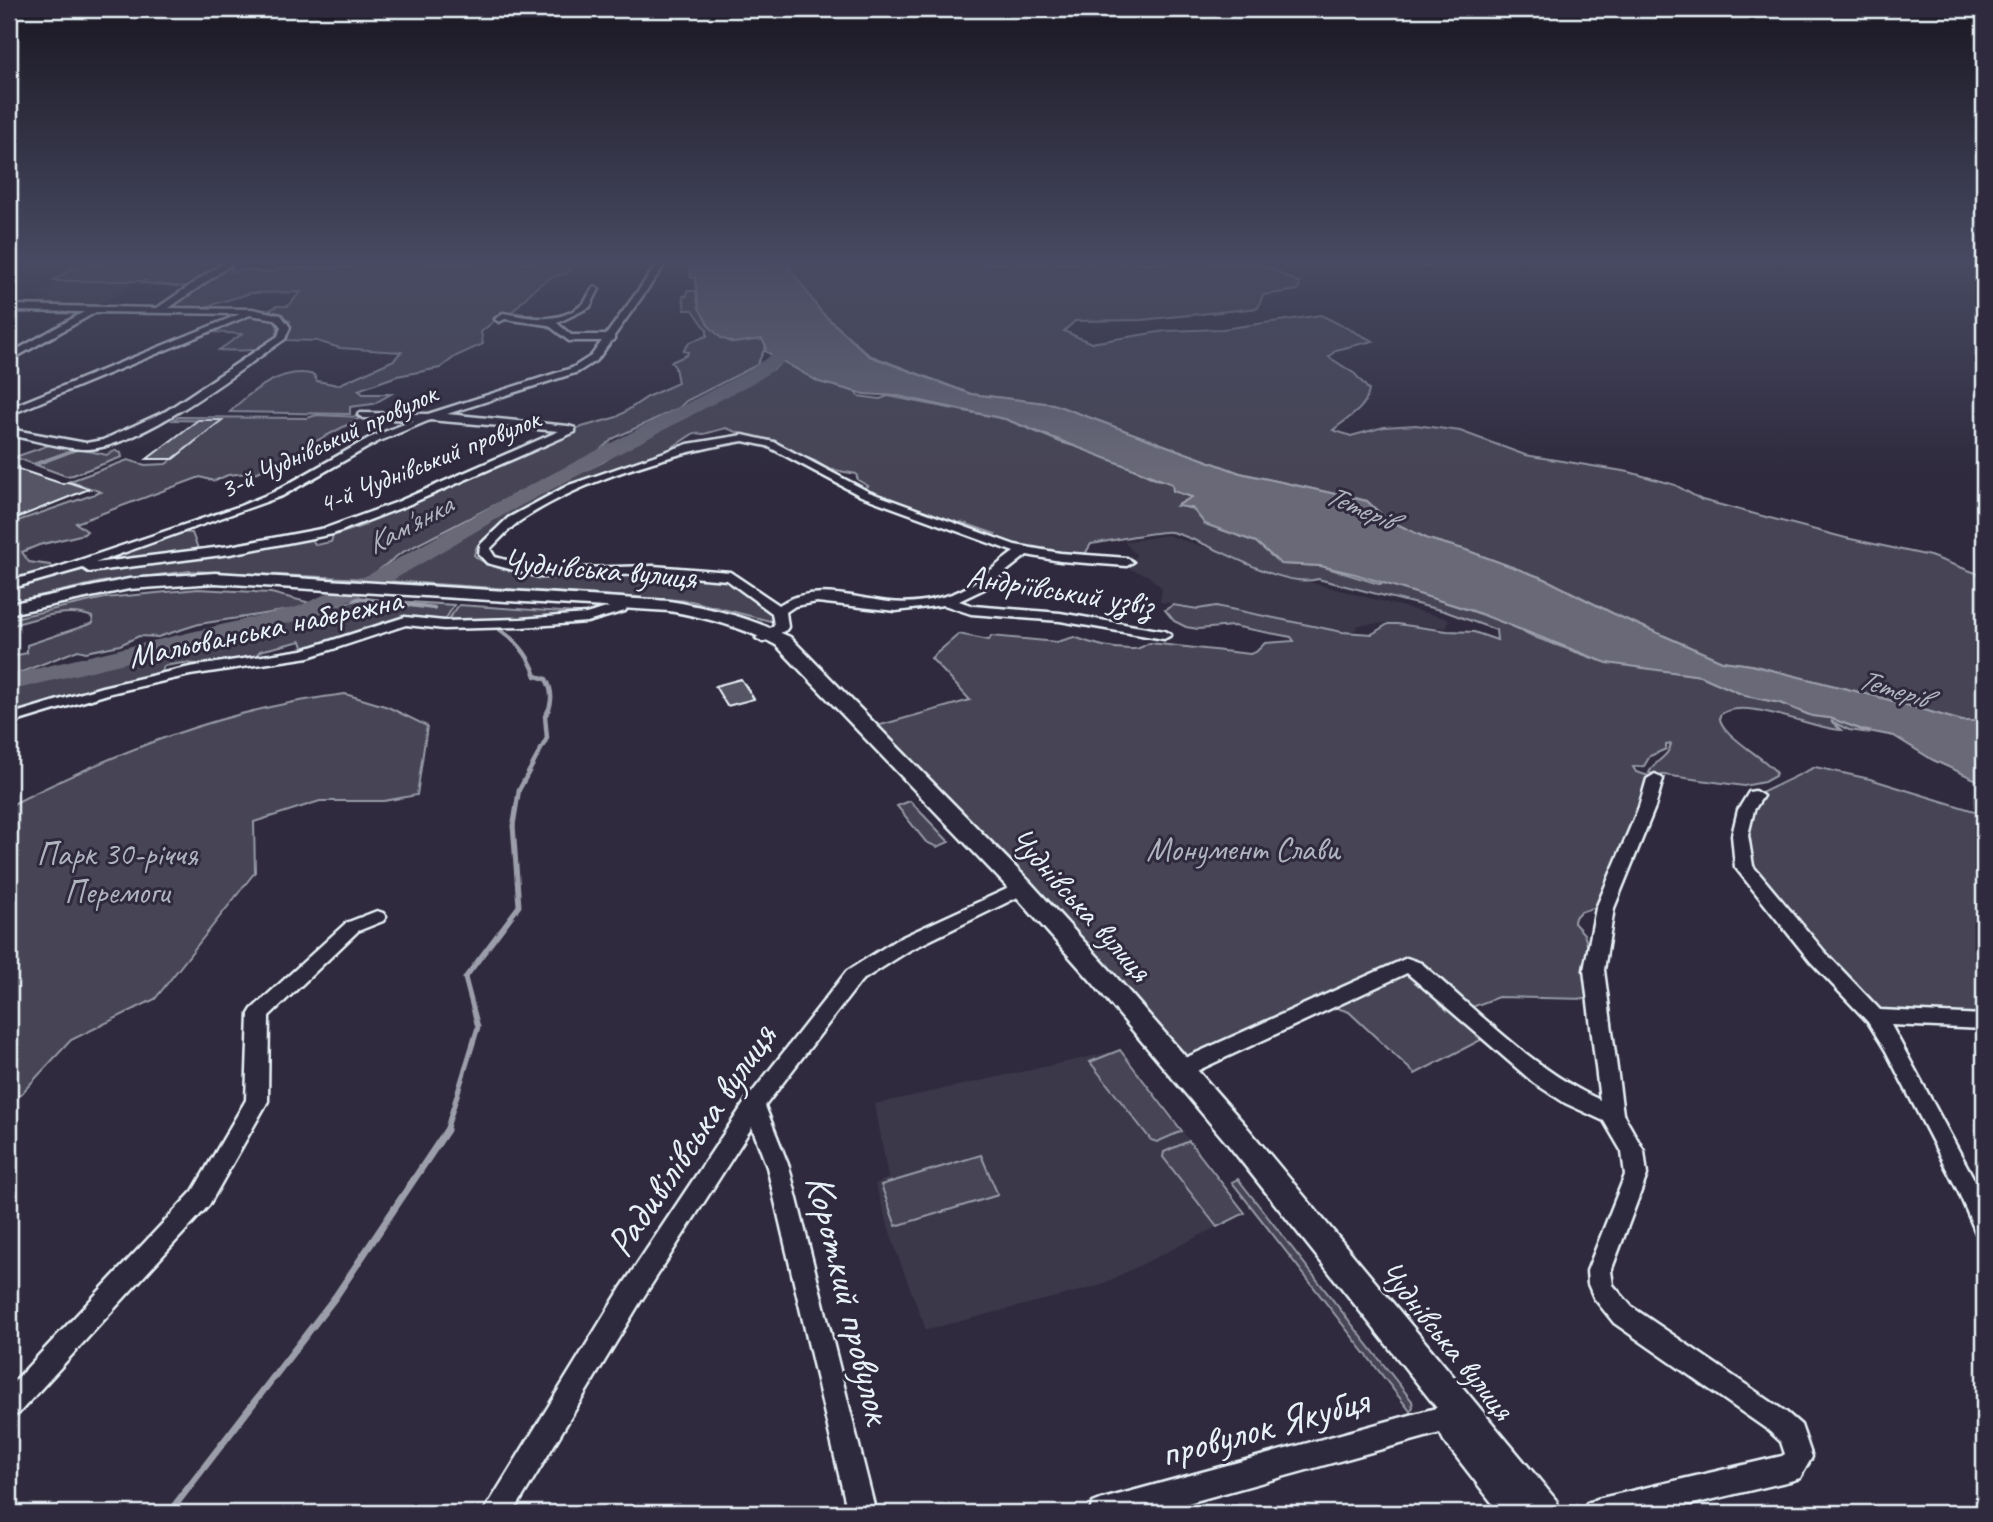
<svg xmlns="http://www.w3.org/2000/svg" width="1993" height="1522" font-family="Caveat,sans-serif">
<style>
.built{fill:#3b3749}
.green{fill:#464455;stroke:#979aa6;stroke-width:2}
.water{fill:#696978;stroke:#9c9fab;stroke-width:2}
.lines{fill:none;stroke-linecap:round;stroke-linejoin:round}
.stream-far2{stroke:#9c9fab;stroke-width:4.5}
.stream-far1{stroke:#9c9fab;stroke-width:5}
.stream{stroke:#9c9fab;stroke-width:7}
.river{fill:#696978;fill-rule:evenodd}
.building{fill:#575565;stroke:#e8f1f8;stroke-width:2}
.minor-casing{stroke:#e8f1f8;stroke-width:5}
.major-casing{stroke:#e8f1f8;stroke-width:5}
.minor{fill:#2f2a3d;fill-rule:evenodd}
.major{fill:#2f2a3d;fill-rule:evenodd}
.labels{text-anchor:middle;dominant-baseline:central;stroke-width:6;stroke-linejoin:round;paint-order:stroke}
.far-street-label{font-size:28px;fill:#e8f1f8;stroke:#2f2a3d}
.far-water-label{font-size:30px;font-style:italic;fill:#afb4be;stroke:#2f2a3d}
.street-label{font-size:33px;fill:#e8f1f8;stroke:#2f2a3d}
.park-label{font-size:33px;fill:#afb4bf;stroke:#2f2a3d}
.near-street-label{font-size:40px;fill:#e8f1f8;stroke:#2f2a3d}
</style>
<rect width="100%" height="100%" fill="#2f2a3d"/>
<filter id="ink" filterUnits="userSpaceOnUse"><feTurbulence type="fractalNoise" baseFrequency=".0143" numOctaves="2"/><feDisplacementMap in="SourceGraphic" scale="14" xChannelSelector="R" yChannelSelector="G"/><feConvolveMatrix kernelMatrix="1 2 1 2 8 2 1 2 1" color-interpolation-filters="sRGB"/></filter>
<g filter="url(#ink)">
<g class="built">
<path d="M120 280 139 281 99 306H28L52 296 36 295 61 281Z"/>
<path d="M1167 535 1239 558 1264 570 1449 619 1447 628 1390 623 1359 625 1351 634 1265 617 1160 602 1162 588 1147 575 1129 569 1136 555 1124 542Z"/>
<path d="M1120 1050 1245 1213 1099 1286 926 1330 897 1254 875 1184 888 1178 875 1104Z"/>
</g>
<g class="green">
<path d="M105 263H226L220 268H232L230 271 256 270 255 272H275L280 268 351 267 360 263H661L575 264 566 274C543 275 527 297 512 312L532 315 530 318 499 317 481 332 483 344 456 356 440 368 397 376 358 390 363 394H391L373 404 350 407V414L230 412C250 391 284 366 314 375L317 381 338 385 394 360 401 352 340 348 317 341 287 340 290 321 266 312 277 306H288L301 292 251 293 201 308 171 307 170 305 195 287C176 287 160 284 142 283L145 281H53L72 268Z"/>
<path d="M792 263H1259L1300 283 1298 290 1263 295 1258 308 1141 320 1075 321 1064 331 1091 343 1165 331 1223 329 1321 315 1373 341 1336 350 1329 357 1355 374 1369 390C1366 410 1347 418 1333 430L1351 436 1384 427 1416 425 1460 431 1525 455 1629 472 1675 485 1702 500 1846 538 1930 556 1984 576V721H1962L1875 696 1751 665 1722 661 1616 615 1545 579 1463 549 1428 539 1386 519 1367 501 1240 473 1053 404 971 394 869 355 821 312 788 267Z"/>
<path d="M687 291H696C696 312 713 331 730 342L762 339 766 346 757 365 686 401 679 408 614 438 596 453 401 553 367 579 190 571 101 582 9 603V588L89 568 227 552 311 539 316 545 331 542 333 536 365 525 361 521 568 431 617 417 649 396 678 383 675 367 671 362 687 355 688 352 683 351 690 342 707 336V330L693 310H685L683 296H687Z"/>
<path d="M253 315 270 319 277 324C283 355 238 351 219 350L242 334 212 332Z"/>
<path d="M785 359 855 392 858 396 880 399 888 396 1005 419 1060 442 1101 454 1155 479 1170 482 1180 493 1192 497 1178 505 1195 510 1205 524 1256 542 1281 564 1321 566 1379 584 1385 583 1500 620 1537 638 1598 660 1701 676 1746 696 1780 703 1812 716 1830 718 1870 733 1849 730 1831 721 1841 730C1812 729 1743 695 1720 715 1716 732 1764 757 1776 772L1775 776 1764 782 1744 786 1649 773C1654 761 1669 757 1671 744L1666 745V749L1650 756 1644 766 1633 767 1636 772 1652 777 1600 905C1590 911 1574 909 1574 923L1584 934 1587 944V999L1498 997 1472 1007 1498 1031 1415 1074 1349 1012 1334 1007 1197 1072 1030 882 877 726 970 700 931 658 959 634 989 640 991 636 1057 642 1074 637C1092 644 1113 650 1134 649 1140 649 1144 645 1150 643L1250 654 1256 652 1265 643 1294 641 1291 637 1233 626 1198 629 1186 627 1174 621 1165 610 1173 605 1198 609 1216 606 1342 632 1372 634 1388 624H1397L1447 631 1474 632 1497 640 1496 630 1444 611 1318 579C1280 590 1211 541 1171 532 1160 530 1106 542 1091 544L1085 554 1022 548 991 538 995 534 961 522 954 526 861 490 868 486 858 480 856 474 828 469 815 461 726 428 704 434 694 433 668 450 552 493 493 530 477 546 474 555C510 591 665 565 723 578 741 583 757 600 772 611L774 622 691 601 388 581 402 569 434 554 440 545 457 539 468 528 489 520 504 509 603 462 644 435 691 414 740 383 774 369Z"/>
<path d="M317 415 362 417 258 472 228 475 214 481 200 477 76 523 87 531 84 534 39 545 22 552 29 562 50 565 56 571 9 584V524L101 492 70 481 128 460 145 465 166 464 221 421 173 420 178 417 307 418Z"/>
<path d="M52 444 75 449 33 464 15 457Z"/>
<path d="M79 449 107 455 115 450 121 453 122 457 73 475 66 476 36 465Z"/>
<path d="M178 532 192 533 199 551 103 563 99 561Z"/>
<path d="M198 589 271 593 307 602 304 606 296 609 199 624 158 637 139 636 120 645 86 652 78 650 9 677V657L27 653V645L93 623 92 617C67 606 33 620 9 626V619L105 598Z"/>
<path d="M362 599 454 605 445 620 412 619 304 650 301 641 260 651 254 658 210 665 183 663 164 666 161 672 178 670 9 718V686L78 670 132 654 149 645 162 646 206 637 233 627 283 619Z"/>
<path d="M459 605 592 614 521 619 448 620Z"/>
<path d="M345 694 388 707 427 726 417 795 384 801H320L254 822 255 872 155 999 71 1040 9 1107V806C117 751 224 709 345 694Z"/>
<path d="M1815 767 1870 779 1984 814V1022L1875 1017 1744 867 1746 810 1755 796Z"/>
<path d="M910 801 949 842 937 847 926 842 897 806Z"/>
<path d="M1120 1050 1182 1131 1157 1142 1151 1140 1090 1062Z"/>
<path d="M1189 1141 1245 1213 1217 1227 1163 1157 1164 1152Z"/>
<path d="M981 1155 998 1195 896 1226 881 1185Z"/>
<path d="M1238 1179 1412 1401 1413 1407 1410 1411 1232 1182Z"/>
</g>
<path class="water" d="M689 263H791L789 267 821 312 869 356 971 394 1053 404 1240 473 1367 501 1386 519 1428 539 1463 549 1545 579 1616 615 1722 661 1751 665 1875 696 1962 721H1984V788L1977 780 1933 760 1894 736 1863 730 1830 718 1812 716 1780 703 1746 696 1701 676 1607 663 1473 611 1355 574 1321 566 1281 564 1256 542 1205 524 1192 508 1177 506 1192 497 1173 491 1172 484 1005 419 898 396 864 394 819 382 765 351 766 346 762 339 734 343 721 338 709 326 699 308 695 278H691Z"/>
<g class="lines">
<g class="stream-far2">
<path d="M341 596 434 608"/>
<path d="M495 626C515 640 528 652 536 676L546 679C553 691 553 705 545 716L547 738 519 790 513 827"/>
</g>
<path class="stream-far1" d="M446 1131 478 1027 465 978 519 906 513 825"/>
<path class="stream" d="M169 1513 336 1296 447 1130"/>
<path class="river" d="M797 326 805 331C795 353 780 366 760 379L509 512 388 583 313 617 9 691V675L297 607 372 573 495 504 748 371 774 353 791 328Z"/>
</g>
<g class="building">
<path d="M198 420H222L173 459H147Z"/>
<path d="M9 466 63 484 68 482 89 489 9 521Z"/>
<path d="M741 679 754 699 727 706 715 686Z"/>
</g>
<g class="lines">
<g class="minor-casing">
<g id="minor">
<path d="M223 263H233L169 308 252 309 281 315 290 327 285 339C238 371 145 445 89 449 66 450 32 439 9 435V429L86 443 103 440 166 411 278 336 281 327 275 319 250 315 9 415V408L240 314 96 312 9 361V354L84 312 9 311V305L157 308Z"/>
<path d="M658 263H666L614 336V340L611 341 597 360 578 372 447 414 568 426 575 428V432L403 507 333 534 230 554 89 572 83 568 9 589V581L50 570 240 506 274 492 369 438 414 420 363 418 358 415 359 413 428 414 572 368 591 356 602 341H569L548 325 505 319 499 322 495 319 503 313C531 318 558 325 583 304 588 299 589 291 595 287L599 289 590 307 557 323 571 335H606ZM430 420 559 431 395 503 326 528 230 546 95 563 282 496 377 442Z"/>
<path d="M1420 263H1430L1431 264 1427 266Z"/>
<path d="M743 435 774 442 869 492 1015 545 1060 553 1127 558 1133 562 1127 566 1060 561 1027 555 984 589 959 601 973 606 1060 613 1164 631 1171 635 1164 639 1060 621 971 614 944 605 896 611 817 602 795 606 786 612 788 627 786 630 763 642 756 638 774 625 772 613 727 580 653 574 540 577 487 563 479 554 480 545 508 518 569 485 688 444ZM743 441 767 446 861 496 1014 552C990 569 972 590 942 597 925 602 907 604 889 602 854 598 812 583 779 605L730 572 653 566 540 569 495 557 490 549C499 540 508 530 517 523 578 481 671 453 743 441Z"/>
<path d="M620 604 627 608 625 611 587 622 521 627 444 629 406 625 309 657 190 675 111 693 9 724V715L102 687 190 667 302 650 405 617 444 621 521 619 586 614Z"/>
<path d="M1655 774 1663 779 1655 807 1614 908 1604 970 1623 1114 1644 1151 1647 1175 1611 1271 1613 1285 1632 1307 1786 1412 1801 1425 1812 1457 1800 1478 1790 1481 1655 1513H1583L1587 1503 1597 1499 1782 1456 1785 1454 1781 1442 1768 1430 1614 1323 1594 1298 1588 1284 1587 1271 1625 1175 1622 1152 1604 1121 1565 1103 1534 1083 1407 973 1188 1075 1181 1077 1174 1075 1171 1069 1174 1063 1407 958 1421 963C1475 1009 1535 1071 1600 1100L1584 970 1596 908 1639 807 1647 779Z"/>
<path d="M1755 791 1763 796 1754 810 1748 835 1753 866 1824 951 1880 1010 1984 1015V1029L1891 1025 1981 1192 1984 1199V1236L1976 1233 1959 1193 1886 1051 1868 1022 1810 961 1735 867 1732 835 1738 810 1749 792Z"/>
<path d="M1022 882 1028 884 1031 888 1028 892 910 950 861 981 765 1106 789 1167 876 1513H848L767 1167 752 1127 639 1304 513 1513H483L621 1288 747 1099 847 971 896 940Z"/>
<path d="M377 911 383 913 386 917 383 921 358 931 269 1016 268 1101 209 1205 18 1414 9 1417V1387L193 1191 246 1100 249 1014 252 1009 346 923Z"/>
<path d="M1447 1405 1456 1409 1460 1418 1456 1427 1447 1431 1152 1513H1089L1093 1503 1103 1499Z"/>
</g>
</g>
<g class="major-casing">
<path id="major" d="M215 573 669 601C712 608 751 618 790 637L1030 882 1110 970 1246 1126 1556 1500 1561 1513H1500L1444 1441 1438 1429 1444 1417 1226 1142 1092 982 1014 894 776 645C742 627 708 618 669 611L215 583 129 589 9 614V604L129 579Z"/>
</g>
<use href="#minor" class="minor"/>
<use href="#major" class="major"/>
</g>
</g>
<linearGradient id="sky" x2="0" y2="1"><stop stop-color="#1a1722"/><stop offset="0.55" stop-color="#474a62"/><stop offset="1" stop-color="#474a62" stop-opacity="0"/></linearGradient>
<rect width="1993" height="476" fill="url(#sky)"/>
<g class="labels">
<g class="far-street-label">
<text transform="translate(328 441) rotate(-25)">3-й Чуднівський провулок</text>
<text transform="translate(429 461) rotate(-22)">4-й Чуднівський провулок</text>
</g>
<g class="far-water-label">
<text transform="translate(1360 507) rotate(23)">Тетерів</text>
<text transform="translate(409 524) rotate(-28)">Кам'янка</text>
<text transform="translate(1893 688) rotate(17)">Тетерів</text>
</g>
<g class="street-label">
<text transform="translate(600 569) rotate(5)">Чуднівська вулиця</text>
<text transform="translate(1060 590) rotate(9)">Андріївський узвіз</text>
<text transform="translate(265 628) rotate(-12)">Мальованська набережна</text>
<text transform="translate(1081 904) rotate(48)">Чуднівська вулиця</text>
<text transform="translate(1447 1340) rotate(51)">Чуднівська вулиця</text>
</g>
<g class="park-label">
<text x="1243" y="849">Монумент Слави</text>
<text x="117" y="854">Парк 30-річчя<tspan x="117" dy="38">Перемоги</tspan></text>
</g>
<g class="near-street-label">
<text transform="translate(691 1140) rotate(-56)">Радивілівська вулиця</text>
<text transform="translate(849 1299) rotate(76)">Короткий провулок</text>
<text transform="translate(1264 1427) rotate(-15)">провулок Якубця</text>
</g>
</g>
<rect width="1993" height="1522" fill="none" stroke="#2f2a3d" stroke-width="35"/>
<rect x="18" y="18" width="1958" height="1487" fill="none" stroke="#e8f1f8" stroke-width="2.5" filter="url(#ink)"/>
</svg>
